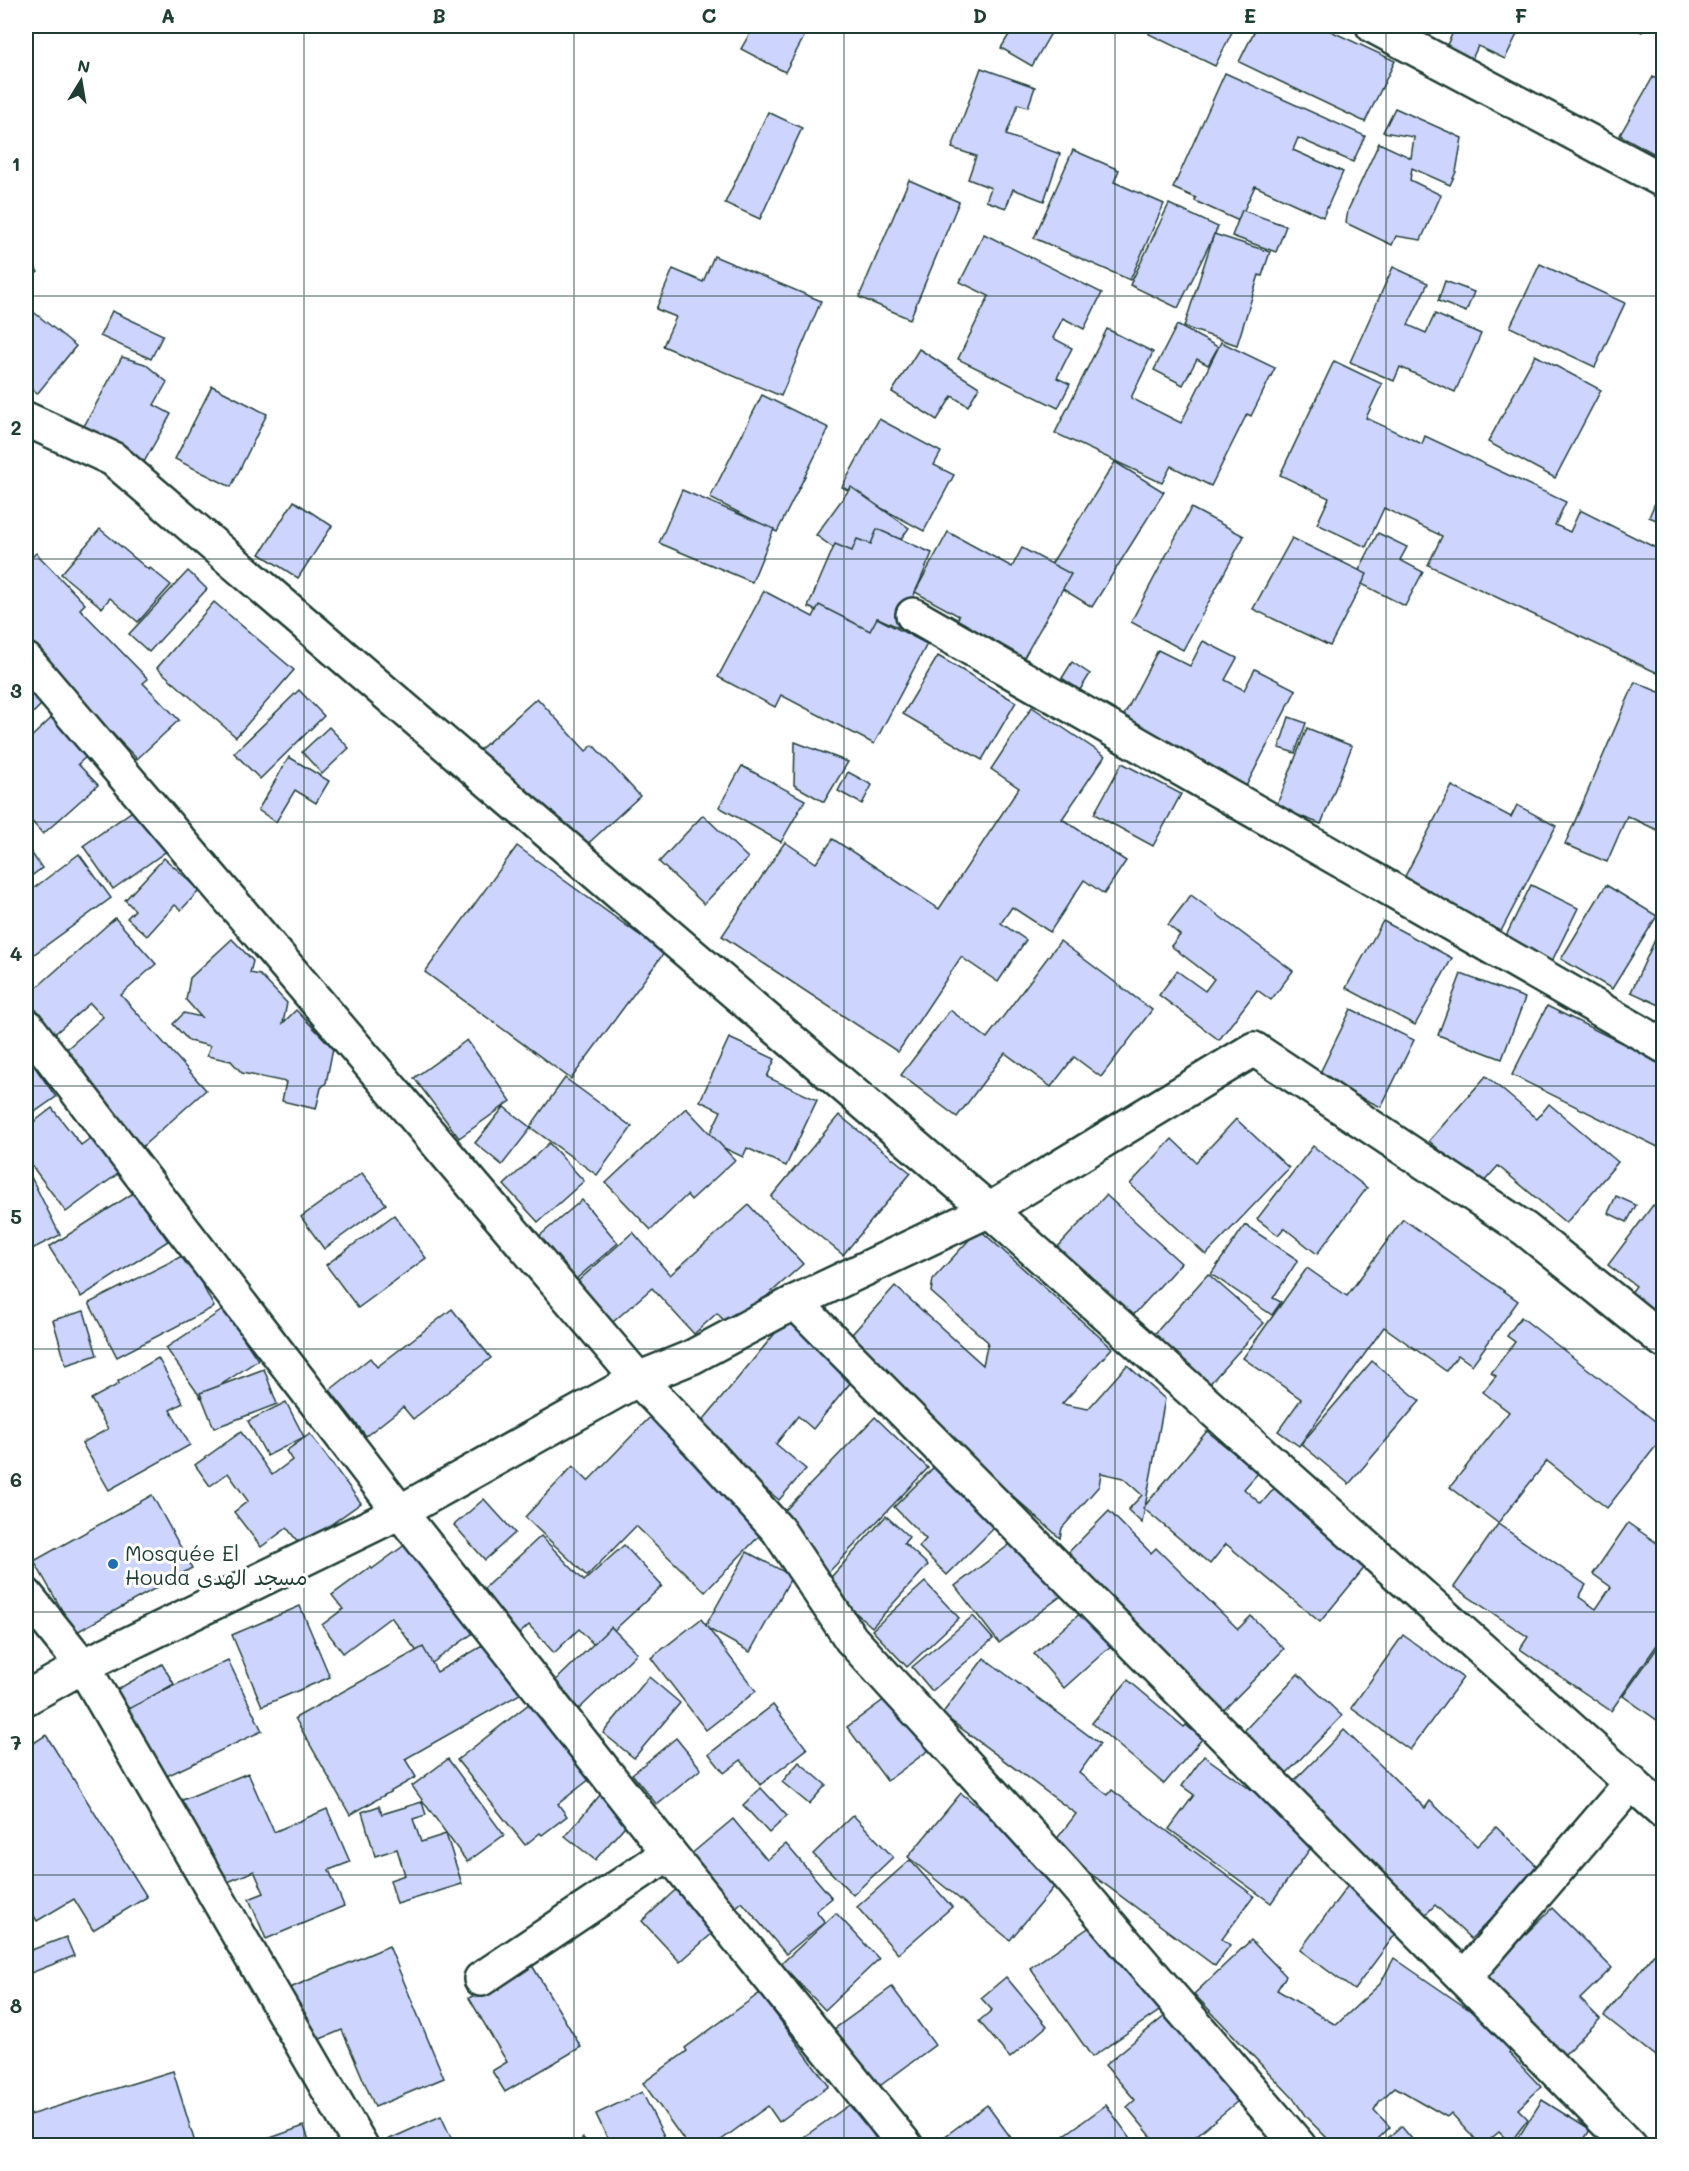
<svg xmlns="http://www.w3.org/2000/svg" width="1689" height="2171" font-family="Mali,'Playpen Sans Arabic',sans-serif">
<style>
.building{fill:#cdd4fd;stroke:#1f3d34;stroke-width:1.5}
.lines{fill:none;stroke-linecap:round;stroke-linejoin:round}
.minor-casing{stroke:#1f3d34;stroke-width:38}
.secondary-casing{stroke:#1f3d34;stroke-width:38}
.minor{stroke:#fff;stroke-width:33}
.secondary{stroke:#fff;stroke-width:33}
.grid{fill:none;stroke:#1f3d34;stroke-width:1.5;stroke-opacity:0.55}
.poi-dot{fill:#1f6fb2;stroke:#fff;stroke-width:2}
.labels{text-anchor:middle;dominant-baseline:central;stroke-width:6;stroke-linejoin:round;paint-order:stroke}
.poi-label{font-size:21px;fill:#1f3d34;stroke:#fff;text-anchor:start}
.neatline{fill:none;stroke:#1f3d34;stroke-width:2}
.grid-label{font-size:20px;text-anchor:middle;font-weight:bold;fill:#1f3d34}
</style>
<rect width="100%" height="100%" fill="#fff"/>
<filter id="ink" filterUnits="userSpaceOnUse"><feTurbulence type="fractalNoise" baseFrequency=".0167" numOctaves="2"/><feDisplacementMap in="SourceGraphic" scale="12" xChannelSelector="R" yChannelSelector="G"/><feConvolveMatrix kernelMatrix="1 2 1 2 8 2 1 2 1" color-interpolation-filters="sRGB"/></filter>
<g filter="url(#ink)">
<g class="building">
<path d="M754 26H810L785 72 741 49Z"/>
<path d="M1014 26H1055L1032 66 1001 48Z"/>
<path d="M1153 26H1235L1215 66 1149 34Z"/>
<path d="M1257 26H1320L1395 61 1365 122 1239 62Z"/>
<path d="M1456 26H1521L1505 59 1478 46 1471 61 1445 49Z"/>
<path d="M1630 26H1645L1642 32Z"/>
<path d="M981 68 1035 87 1028 107 1018 104 1006 135 1060 154 1044 201 1013 189 1006 208 986 201 991 188 968 179 976 156 952 148Z"/>
<path d="M1225 73 1365 136 1353 162 1298 138 1293 150 1343 172 1323 217 1255 186 1239 221 1195 201 1196 198 1173 188Z"/>
<path d="M1653 77 1664 83V159L1620 135Z"/>
<path d="M1395 108 1462 138 1456 172 1450 185 1412 168 1410 180 1441 195 1421 240 1396 236 1392 245 1346 223 1348 210 1379 143 1411 158 1414 137 1383 132Z"/>
<path d="M768 112 802 128 760 219 725 203Z"/>
<path d="M1073 150 1119 170 1114 182 1164 204 1130 280 1034 238Z"/>
<path d="M909 180 959 202 910 319 859 297Z"/>
<path d="M1169 204 1218 227 1178 308 1130 285Z"/>
<path d="M1242 210 1286 226 1276 252 1232 236Z"/>
<path d="M984 234 1102 293 1084 329 1063 318 1053 338 1072 348 1057 378 1070 384 1058 408 958 359 989 296 960 282Z"/>
<path d="M1214 234 1270 252 1262 276 1259 275 1237 345 1184 327Z"/>
<path d="M26 254 38 272 26 281Z"/>
<path d="M714 256 821 301 781 396 663 346 676 317 656 309 673 269 703 282Z"/>
<path d="M1540 264 1625 303 1595 367 1510 327Z"/>
<path d="M1393 267 1428 283 1408 325 1426 333 1435 314 1481 334 1455 392 1400 367 1394 381 1350 362Z"/>
<path d="M1445 281 1474 292 1466 312 1438 301Z"/>
<path d="M26 306 76 346 37 394 26 384Z"/>
<path d="M112 311 163 335 151 359 100 336Z"/>
<path d="M1177 325 1218 347 1208 365 1197 359 1183 385 1154 370Z"/>
<path d="M1107 329 1153 352 1131 398 1181 423 1221 342 1275 368 1251 416 1247 414 1211 486 1171 466 1162 483 1055 433Z"/>
<path d="M919 349 979 387 968 406 952 396 937 420 892 392Z"/>
<path d="M1535 355 1601 390 1555 478 1488 442Z"/>
<path d="M122 357 145 364 167 382 154 405 171 414 144 462 83 428Z"/>
<path d="M1334 361 1382 384 1366 418 1422 444 1425 436 1566 502 1555 525 1570 532 1580 510 1664 552V676L1428 565 1442 536 1384 508 1366 547 1317 524 1329 498 1280 475Z"/>
<path d="M212 386 267 414 231 487 175 459Z"/>
<path d="M762 395 829 428 777 532 710 498Z"/>
<path d="M879 419 941 452 934 465 954 475 924 531 842 487Z"/>
<path d="M1115 462 1164 492 1092 607 1043 577Z"/>
<path d="M1664 482V523L1649 517Z"/>
<path d="M851 487 909 528 886 560 882 557 869 574 816 535Z"/>
<path d="M682 490 774 529 752 582 659 543Z"/>
<path d="M294 501 332 526 298 578 260 554Z"/>
<path d="M1191 508 1244 536 1183 650 1131 622Z"/>
<path d="M100 529 149 570 150 568 171 585 138 622 110 598 102 608 61 574Z"/>
<path d="M877 529 932 553 900 628 878 618 871 634 808 607 835 544 852 551 857 539 871 544Z"/>
<path d="M948 532 1012 567 1022 548 1071 574 1022 661 955 624 959 616 915 592Z"/>
<path d="M1378 533 1407 547 1400 560 1423 572 1405 606 1354 580Z"/>
<path d="M1292 538 1367 574 1330 646 1253 609Z"/>
<path d="M36 553 85 604 80 609 148 679 143 683 179 720 137 759 26 643V563Z"/>
<path d="M188 571 207 589 149 652 129 634Z"/>
<path d="M764 591 813 617 819 605 870 631 877 618 927 644 874 744 781 695 775 707 718 677Z"/>
<path d="M214 602 294 670 236 737 157 668Z"/>
<path d="M1203 641 1237 658 1225 680 1244 690 1255 669 1296 690 1244 790 1119 725 1158 650 1190 666Z"/>
<path d="M938 656 1016 702 982 760 903 714Z"/>
<path d="M1072 662 1090 674 1080 690 1062 678Z"/>
<path d="M1635 682 1664 694V833L1627 816 1607 862 1565 844Z"/>
<path d="M26 684 43 703 26 720Z"/>
<path d="M299 690 324 716 260 779 234 753Z"/>
<path d="M537 698 586 751 593 745 640 796 569 861 473 756Z"/>
<path d="M1032 707 1105 756 1062 819 1126 861 1104 894 1084 880 1050 932 1012 907 1001 923 1026 940 998 982 961 957 898 1052 722 936 785 842 816 863 833 839 939 909 1019 788 991 769Z"/>
<path d="M59 711 94 750 78 764 98 785 43 834 26 815V742Z"/>
<path d="M1289 717 1306 723 1295 753 1279 748Z"/>
<path d="M329 727 349 748 322 774 302 752Z"/>
<path d="M1307 728 1352 746 1321 824 1276 807Z"/>
<path d="M795 742 848 762 824 802 794 785Z"/>
<path d="M289 757 329 781 316 803 295 790 276 822 258 810Z"/>
<path d="M1122 763 1181 794 1153 846 1094 814Z"/>
<path d="M742 766 805 800 781 842 719 807Z"/>
<path d="M848 772 872 785 862 804 838 791Z"/>
<path d="M1452 786 1511 817 1517 805 1556 826 1499 935 1401 884Z"/>
<path d="M138 807 168 850 113 889 83 846Z"/>
<path d="M703 815 748 858 704 904 659 862Z"/>
<path d="M26 845 42 868 26 880Z"/>
<path d="M517 846 664 953 571 1079 425 972Z"/>
<path d="M79 854 111 898 26 960V894Z"/>
<path d="M164 858 200 890 181 910 175 905 147 936 127 918 135 910 125 900Z"/>
<path d="M1531 885 1578 908 1551 963 1504 940Z"/>
<path d="M1606 885 1657 916 1612 989 1561 959Z"/>
<path d="M1191 895 1293 971 1271 1000 1257 990 1219 1040 1159 995 1177 971 1205 991 1214 979 1171 946 1180 935 1168 925Z"/>
<path d="M115 918 156 964 121 995 206 1090 134 1154 52 1062 103 1017 90 1003 50 1038 26 1011V997Z"/>
<path d="M1664 920V1007L1631 992Z"/>
<path d="M1383 921 1452 958 1415 1025 1346 988Z"/>
<path d="M232 939 253 961 250 973 260 975 287 1003 283 1023 296 1010 333 1048 326 1083 321 1088 316 1109 282 1101 286 1082 242 1073 231 1061 207 1056 210 1046 189 1041 173 1024 184 1013 201 1017 186 1000 190 978Z"/>
<path d="M1060 941 1152 1010 1101 1077 1074 1057 1051 1087 1005 1053 957 1117 901 1075 950 1010 987 1038Z"/>
<path d="M1461 974 1525 998 1502 1059 1438 1035Z"/>
<path d="M1547 1006 1664 1064V1150L1512 1075Z"/>
<path d="M1351 1009 1414 1040 1381 1107 1318 1077Z"/>
<path d="M729 1038 775 1059 767 1077 817 1100 786 1166 747 1148 743 1157 707 1140 721 1111 700 1101Z"/>
<path d="M467 1040 511 1101 459 1138 414 1078Z"/>
<path d="M30 1060 56 1097 26 1118V1063Z"/>
<path d="M1486 1076 1537 1119 1549 1104 1618 1162 1566 1223 1498 1166 1481 1185 1429 1141Z"/>
<path d="M565 1078 632 1127 597 1175 530 1127Z"/>
<path d="M504 1107 531 1128 502 1165 475 1143Z"/>
<path d="M52 1108 81 1145 96 1134 123 1170 66 1212 26 1158V1128Z"/>
<path d="M686 1108 735 1160 691 1200 687 1195 651 1230 606 1183Z"/>
<path d="M839 1115 911 1173 843 1255 771 1197Z"/>
<path d="M1236 1119 1289 1168 1206 1255 1130 1184 1172 1139 1196 1162Z"/>
<path d="M549 1143 584 1181 538 1222 504 1185Z"/>
<path d="M1313 1146 1367 1188 1317 1254 1284 1228 1278 1235 1257 1219Z"/>
<path d="M29 1173 60 1235 26 1252V1175Z"/>
<path d="M362 1173 386 1204 324 1249 301 1217Z"/>
<path d="M135 1192 168 1241 81 1297 49 1247Z"/>
<path d="M1106 1195 1181 1263 1129 1320 1054 1251Z"/>
<path d="M1616 1196 1636 1205 1627 1222 1608 1213Z"/>
<path d="M582 1200 618 1243 568 1286 531 1243Z"/>
<path d="M749 1205 803 1264 731 1328 717 1313 694 1334 652 1288 606 1328 570 1288 633 1232 670 1275Z"/>
<path d="M1653 1205 1664 1213V1326L1626 1299 1636 1286 1608 1265Z"/>
<path d="M394 1215 426 1258 358 1308 326 1265Z"/>
<path d="M1403 1219 1518 1301 1472 1365 1458 1355 1446 1371 1384 1327 1299 1446 1278 1431 1301 1399 1243 1358 1307 1268 1347 1296Z"/>
<path d="M1245 1225 1298 1260 1273 1298 1281 1302 1272 1315 1211 1274Z"/>
<path d="M979 1229 1112 1348 1062 1404 1088 1409 1127 1365 1165 1399 1142 1523 1128 1510 1142 1495 1123 1478 1101 1473 1099 1486 1062 1528 1060 1538 938 1429 836 1352 895 1286 983 1365 988 1342 931 1292 933 1279Z"/>
<path d="M186 1254 214 1307 117 1357 89 1303Z"/>
<path d="M1208 1274 1264 1323 1206 1388 1151 1338Z"/>
<path d="M224 1309 258 1360 201 1398 166 1348Z"/>
<path d="M452 1309 491 1358 413 1419 403 1407 366 1436 330 1390 370 1358 377 1367Z"/>
<path d="M84 1311 97 1355 66 1365 53 1320Z"/>
<path d="M1521 1317 1664 1428V1436L1607 1508 1547 1461 1498 1523 1450 1487 1509 1412 1483 1392 1496 1376 1491 1373 1515 1342 1507 1336Z"/>
<path d="M786 1320 855 1377 813 1429 798 1416 776 1444 806 1469 779 1500 695 1430Z"/>
<path d="M158 1358 183 1403 170 1410 190 1445 109 1490 82 1443 108 1429 91 1399 119 1384 118 1381Z"/>
<path d="M1372 1361 1420 1401 1349 1484 1301 1444Z"/>
<path d="M264 1369 277 1404 214 1428 200 1393Z"/>
<path d="M286 1402 304 1437 267 1456 248 1421Z"/>
<path d="M651 1416 768 1527 705 1592 636 1526 587 1576 525 1517 573 1466 588 1481Z"/>
<path d="M875 1417 928 1468 828 1573 774 1522Z"/>
<path d="M1207 1431 1258 1473 1244 1489 1261 1504 1277 1485 1370 1561 1320 1622 1226 1544 1210 1564 1143 1508Z"/>
<path d="M241 1432 272 1475 292 1460 286 1451 310 1434 361 1503 301 1546 287 1528 261 1547 234 1512 248 1501 228 1473 210 1486 195 1465Z"/>
<path d="M935 1466 996 1526 947 1575 919 1547 926 1539 894 1507Z"/>
<path d="M152 1495 192 1568 75 1633 34 1561Z"/>
<path d="M484 1499 515 1533 485 1560 454 1525Z"/>
<path d="M1109 1511 1151 1553 1156 1548 1238 1629 1251 1616 1284 1649 1217 1717 1059 1562Z"/>
<path d="M886 1516 909 1537 904 1543 928 1565 872 1627 824 1585Z"/>
<path d="M1628 1523 1664 1548V1635L1611 1711 1520 1649 1528 1637 1454 1587 1498 1524 1586 1585 1579 1597 1596 1609 1611 1587 1593 1574Z"/>
<path d="M541 1536 584 1581 624 1545 662 1586 596 1647 579 1629 554 1653 529 1625 518 1635 479 1593Z"/>
<path d="M413 1539 480 1628 428 1666 391 1617 343 1653 322 1625 343 1609 332 1595 370 1567 372 1569Z"/>
<path d="M1017 1539 1061 1596 999 1643 955 1586Z"/>
<path d="M747 1552 792 1576 750 1652 705 1627Z"/>
<path d="M925 1582 959 1618 907 1667 872 1630Z"/>
<path d="M300 1606 330 1677 262 1706 232 1635Z"/>
<path d="M1083 1611 1113 1644 1064 1688 1034 1654Z"/>
<path d="M973 1616 993 1639 932 1691 912 1667Z"/>
<path d="M701 1619 756 1691 706 1730 651 1658Z"/>
<path d="M611 1627 637 1653 579 1709 553 1683Z"/>
<path d="M1403 1635 1463 1678 1410 1750 1351 1708Z"/>
<path d="M491 1641 520 1694 405 1759 416 1777 350 1815 295 1718 423 1647 437 1672Z"/>
<path d="M1660 1644 1664 1647V1725L1623 1696Z"/>
<path d="M984 1658 1100 1744 1079 1773 1108 1795 1112 1790 1254 1896 1222 1939 1230 1945 1215 1966 1052 1845 1076 1814 942 1714Z"/>
<path d="M228 1660 262 1731 154 1782 120 1711Z"/>
<path d="M162 1664 174 1684 122 1713 111 1693Z"/>
<path d="M1298 1674 1342 1716 1286 1774 1242 1733Z"/>
<path d="M649 1677 680 1703 634 1758 603 1733Z"/>
<path d="M1128 1680 1184 1727 1186 1725 1202 1739 1164 1784 1092 1723Z"/>
<path d="M893 1693 933 1747 887 1781 847 1727Z"/>
<path d="M534 1700 599 1772 558 1804 567 1816 542 1835 540 1833 525 1845 457 1760Z"/>
<path d="M773 1705 807 1749 760 1785 741 1760 724 1773 709 1754Z"/>
<path d="M1344 1730 1425 1808 1430 1801 1477 1846 1496 1827 1540 1869 1471 1939 1435 1905 1424 1916 1289 1786Z"/>
<path d="M46 1735 147 1897 93 1930 74 1899 37 1921 26 1903V1748Z"/>
<path d="M676 1738 701 1769 657 1805 632 1774Z"/>
<path d="M1204 1756 1318 1838 1271 1903 1169 1829 1194 1795 1182 1786Z"/>
<path d="M448 1759 504 1835 467 1862 412 1786Z"/>
<path d="M799 1762 826 1785 809 1804 782 1782Z"/>
<path d="M248 1773 274 1832 327 1809 350 1862 329 1870 344 1906 266 1939 249 1899 264 1893 254 1871 216 1887 180 1801Z"/>
<path d="M761 1788 787 1816 769 1833 743 1805Z"/>
<path d="M961 1793 1063 1876 1010 1940 908 1857Z"/>
<path d="M601 1794 631 1819 595 1860 565 1836Z"/>
<path d="M422 1802 426 1815 413 1819 421 1842 446 1834 462 1884 397 1904 390 1880 405 1875 397 1849 375 1856 362 1812 379 1806 382 1814Z"/>
<path d="M853 1815 893 1857 853 1895 813 1854Z"/>
<path d="M733 1819 767 1860 786 1844 832 1898 816 1911 825 1922 786 1954 742 1902 735 1908 690 1855Z"/>
<path d="M910 1860 952 1907 898 1954 857 1907Z"/>
<path d="M685 1881 724 1923 680 1962 642 1921Z"/>
<path d="M1349 1884 1403 1924 1354 1990 1300 1950Z"/>
<path d="M1552 1908 1612 1968 1580 1999 1600 2019 1564 2055 1484 1975Z"/>
<path d="M836 1913 879 1959 825 2010 781 1964Z"/>
<path d="M1100 1920 1162 2009 1092 2057 1030 1968Z"/>
<path d="M66 1937 74 1956 26 1975V1952Z"/>
<path d="M1251 1940 1286 1976 1277 1990 1336 2025 1380 1984 1394 1958 1513 2040 1509 2053 1541 2087 1518 2109 1528 2119 1510 2143 1499 2132 1482 2146 1451 2113 1447 2117 1395 2087 1379 2102 1374 2110 1390 2127 1371 2146H1335L1306 2117 1293 2098 1194 1994Z"/>
<path d="M389 1946 444 2078 375 2107 342 2030 313 2042 290 1988Z"/>
<path d="M1660 1946 1664 1948V2063L1604 2016Z"/>
<path d="M530 1962 581 2047 505 2092 492 2071 507 2062 469 1998Z"/>
<path d="M1006 1977 1047 2026 1010 2058 979 2021 992 2010 981 1998Z"/>
<path d="M892 1987 935 2045 873 2091 830 2032Z"/>
<path d="M760 1993 829 2086 779 2122 768 2106 713 2146H688L643 2083 687 2051 685 2048Z"/>
<path d="M1166 2015 1238 2101 1184 2146H1159L1127 2107 1135 2100 1105 2065Z"/>
<path d="M173 2071 196 2146H26V2116Z"/>
<path d="M642 2092 669 2146H611L596 2114Z"/>
<path d="M1542 2100 1590 2130 1580 2146H1513Z"/>
<path d="M852 2103 881 2146H791Z"/>
<path d="M987 2105 1017 2146H932Z"/>
<path d="M1106 2105 1136 2146 1051 2145Z"/>
<path d="M441 2116 455 2146H384L383 2142Z"/>
<path d="M304 2126 311 2146H248Z"/>
<path d="M1401 2126 1418 2146H1379Z"/>
<path d="M1278 2131 1290 2146H1259Z"/>
<path d="M583 2138 591 2146H575Z"/>
</g>
<g class="lines">
<g class="minor-casing">
<g id="minor">
<path d="M1373 26 1664 181"/>
<path d="M26 419 113 459 989 1210 1664 1812"/>
<path d="M913 615 1664 1046"/>
<path d="M26 660 638 1379 698 1442 778 1530 851 1639 1067 1875 1299 2146"/>
<path d="M26 1025 400 1512 669 1853 906 2146"/>
<path d="M795 1302 1630 2146"/>
<path d="M26 1698 83 1666 400 1512 638 1379 692 1357 795 1302 989 1210 1254 1049 1525 1229 1664 1341"/>
<path d="M1464 1978 1632 1782"/>
<path d="M481 1979 669 1853"/>
</g>
</g>
<g class="secondary-casing">
<path id="secondary" d="M26 1595 83 1666 361 2146"/>
</g>
<use href="#minor" class="minor"/>
<use href="#secondary" class="secondary"/>
</g>
</g>
<path class="grid" d="M304 26V2146M574 26V2146M844 26V2146M1115 26V2146M1386 26V2146M26 296H1664M26 559H1664M26 822H1664M26 1086H1664M26 1349H1664M26 1612H1664M26 1875H1664"/>
<circle class="poi-dot" cx="113" cy="1564" r="6"/>
<g class="labels">
<g class="poi-label">
<text x="125" y="1552">Mosquée El<tspan x="125" dy="24">Houda مسجد الهدى</tspan></text>
</g>
</g>
<rect width="1689" height="2171" fill="none" stroke="#fff" stroke-width="66"/>
<g transform="translate(81 81) rotate(11)" stroke="#ffffff" stroke-width="4.5" paint-order="stroke">
<path d="M0-4.5L10 22L0 15L-10 22Z" fill="#1f3d34"/>
<text y="-9" font-size="16" font-weight="bold" text-anchor="middle" fill="#1f3d34">N</text>
</g>
<rect x="33" y="33" width="1623" height="2105" class="neatline"/>
<g class="grid-label">
<text x="168" y="23">A</text>
<text x="439" y="23">B</text>
<text x="709" y="23">C</text>
<text x="980" y="23">D</text>
<text x="1250" y="23">E</text>
<text x="1521" y="23">F</text>
<text x="16" y="171">1</text>
<text x="16" y="435">2</text>
<text x="16" y="698">3</text>
<text x="16" y="961">4</text>
<text x="16" y="1224">5</text>
<text x="16" y="1487">6</text>
<text x="16" y="1750">7</text>
<text x="16" y="2013">8</text>
</g>
</svg>
